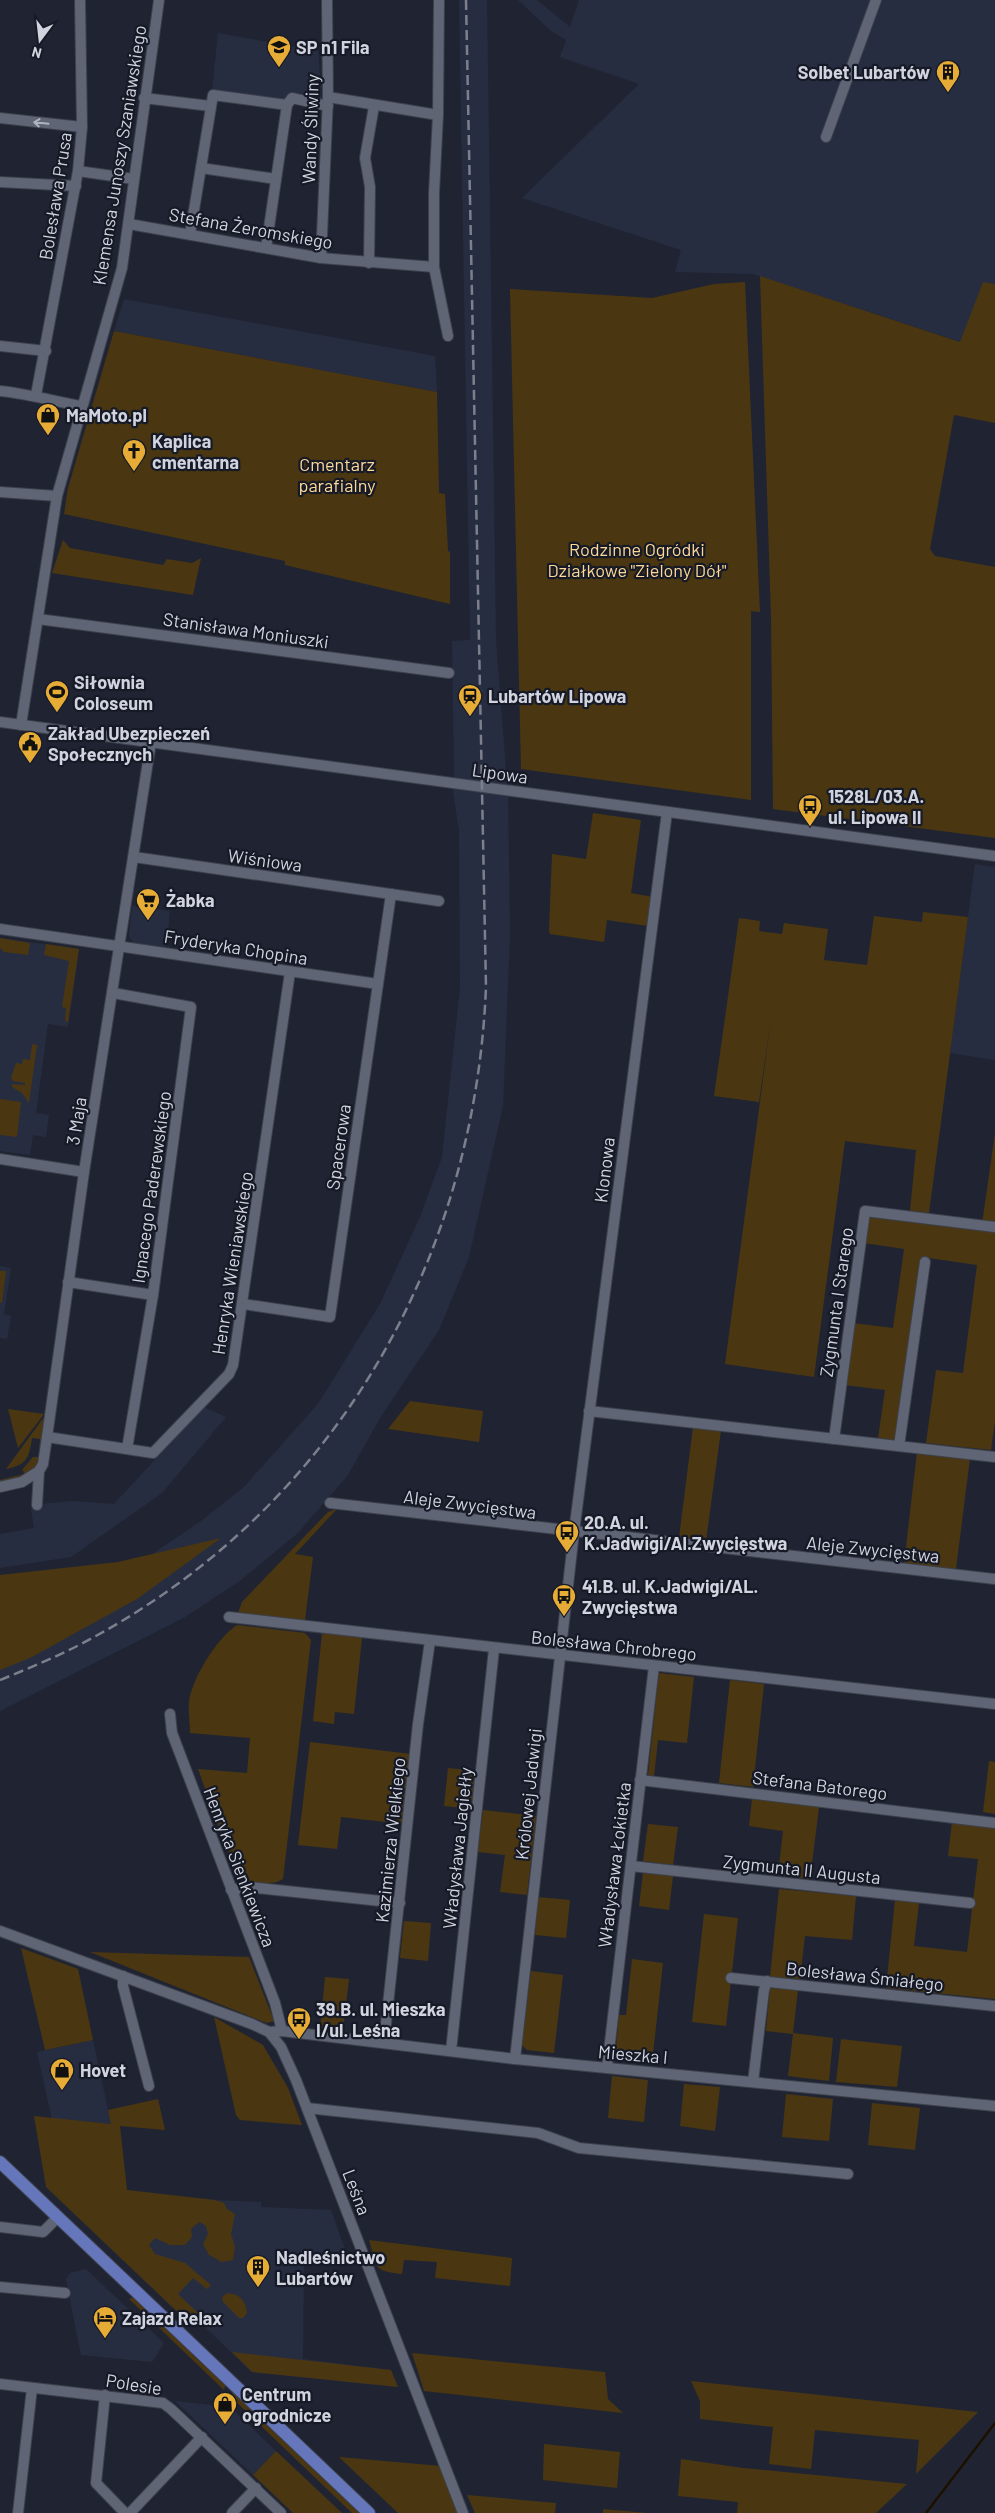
<svg xmlns="http://www.w3.org/2000/svg" width="995" height="2513" font-family="Barlow,sans-serif">
<style>
.built{fill:#272d40}
.green{fill:#4a3711}
.lines{fill:none;stroke-linecap:round;stroke-linejoin:round}
.stream{stroke:#1c1101;stroke-width:2.5}
.minor-casing{stroke:#3d414c;stroke-width:12}
.major-casing{stroke:#3d414c;stroke-width:14}
.minor{stroke:#5f6575;stroke-width:10}
.major{stroke:#6576ba;stroke-width:12}
.rail{stroke:#7c808c;stroke-width:2.5;stroke-dasharray:10 5;stroke-linecap:butt}
.oneway{stroke:#afb3be}
.labels{text-anchor:middle;dominant-baseline:central;stroke-width:4.5;stroke-linejoin:round;paint-order:stroke}
.poi-label{font-size:18px;font-weight:bold;fill:#d1d4de;stroke:#161a27;text-anchor:start}
.street-label{font-size:18px;fill:#d1d4de;stroke:#161a27}
.park-label{font-size:18px;fill:#fdd897;stroke:#161a27}
</style>
<rect width="100%" height="100%" fill="#202432"/>
<g class="built">
<path d="M459 0H487L496 641 508 796 510 935 503 1106 469 1257 439 1330 380 1418 348 1475 298 1533 241 1580 185 1617 0 1711V1638L87 1598 201 1521 244 1487 318 1404 380 1304 420 1217 442 1157 460 988 459 831 453 791 454 770 452 641 470 640V636Z"/>
<path d="M518 0H537L570 27 579 0H995V284L983 283 961 342 753 274 675 272 681 250 522 198 639 84 560 57 566 40 550 30Z"/>
<path d="M218 33 318 51 322 99 288 94 283 102 212 91Z"/>
<path d="M124 299 435 356 437 392 114 331Z"/>
<path d="M975 864 995 867V1060L950 1053Z"/>
<path d="M132 906 170 911 166 947 134 943 129 937Z"/>
<path d="M0 938 79 949 68 1027 48 1024 36 1113 49 1115 46 1137 33 1135 30 1155 0 1151Z"/>
<path d="M0 1266 11 1268 4 1314 11 1316 7 1339 0 1338Z"/>
<path d="M204 1407 226 1417 162 1493 71 1557 0 1568V1534L34 1528 31 1510 40 1504 72 1501 114 1504Z"/>
<path d="M93 2040 111 2124 52 2119 37 2052Z"/>
<path d="M215 2200 261 2202V2207L331 2210 348 2258H304L303 2359 391 2370 398 2387 252 2372 119 2245Z"/>
<path d="M86 2269 164 2343 152 2362 81 2355 66 2279 70 2273Z"/>
<path d="M175 2401 230 2407 276 2451 253 2475Z"/>
</g>
<g class="green">
<path d="M760 276 960 342 983 282 995 284V423L954 415 930 549 935 556 995 567V838L773 809 771 617Z"/>
<path d="M745 282 760 612 751 611V800L521 769 510 289 652 298 714 284Z"/>
<path d="M114 331 437 392 439 493 445 494 448 551 450 552V604L285 565V561L64 514 68 488Z"/>
<path d="M63 540 70 548 163 565 167 559 192 563 201 558 193 595 52 573Z"/>
<path d="M593 813 641 820 631 893 653 897 648 926 607 920 604 942 550 934 549 930 552 854 586 859Z"/>
<path d="M923 912 968 917 929 1213 910 1211 916 1150 845 1141 814 1377 725 1364 771 1019 759 1102 714 1096 739 918 760 921 759 931 782 934 784 923 828 929 824 960 867 965 874 916 922 922Z"/>
<path d="M0 938 30 943 28 955 4 952 0 948Z"/>
<path d="M46 944 79 949 68 1022 65 1021 66 1008 62 1007 69 961 44 955Z"/>
<path d="M32 1044 37 1045 29 1103 22 1093 12 1087V1084L25 1085V1083L13 1081 11 1078 16 1063 22 1064 23 1059 30 1060Z"/>
<path d="M0 1099 21 1102 17 1137 0 1135Z"/>
<path d="M995 1133V1421L991 1450 926 1443 936 1370 963 1373 977 1265 922 1257 896 1437 894 1440 878 1438 885 1390 845 1385 853 1323 893 1328 904 1249 864 1243 867 1217 981 1231Z"/>
<path d="M0 1271H6L2 1303 0 1302Z"/>
<path d="M410 1401 483 1411 479 1442 388 1429Z"/>
<path d="M8 1409 44 1414 18 1448Z"/>
<path d="M44 1417 39 1455 40 1439 32 1438C29 1458 27 1465 6 1469Z"/>
<path d="M693 1427 721 1430 706 1541 679 1538Z"/>
<path d="M917 1452 970 1458 956 1569 904 1564Z"/>
<path d="M33 1457H38C37 1476 15 1478 0 1482V1480L24 1474 23 1470 21 1471Z"/>
<path d="M337 1509 295 1554 313 1557 305 1620 238 1613 242 1602 328 1512Z"/>
<path d="M221 1538 137 1599 30 1658 0 1670V1575L118 1562Z"/>
<path d="M237 1625 305 1633 311 1640 283 1879C272 1887 247 1882 236 1875L198 1769 247 1773 250 1738 190 1733C190 1723 188 1711 189 1701 193 1677 217 1638 237 1625Z"/>
<path d="M322 1633 362 1638 354 1714 335 1712 334 1724 313 1721Z"/>
<path d="M659 1673 694 1677 687 1743 658 1740 654 1776 648 1775Z"/>
<path d="M730 1680 764 1684 753 1787 719 1783Z"/>
<path d="M310 1742 411 1754 404 1824 341 1817 337 1849 298 1845Z"/>
<path d="M989 1761 995 1762V1814L983 1812Z"/>
<path d="M448 1768 475 1771 471 1809 444 1806Z"/>
<path d="M752 1799 819 1807 810 1879 778 1875 783 1831 749 1826Z"/>
<path d="M483 1810 536 1816 527 1895 500 1892 505 1855 478 1852Z"/>
<path d="M952 1822 995 1826V1999L886 1988 895 1900 919 1903 914 1946 967 1952 978 1859 948 1856Z"/>
<path d="M648 1824 678 1827 673 1865 643 1861Z"/>
<path d="M643 1873 673 1876 669 1910 639 1906Z"/>
<path d="M779 1889 856 1896 852 1940 805 1936 800 1979 770 1977Z"/>
<path d="M538 1897 570 1900 566 1938 535 1935Z"/>
<path d="M704 1914 738 1918 726 2026 692 2022Z"/>
<path d="M404 1921 431 1923 428 1961 400 1958Z"/>
<path d="M21 1948 78 1969 93 2040 45 2050Z"/>
<path d="M90 1952 249 1957 274 2021 267 2023 259 2020Z"/>
<path d="M632 1959 663 1963 652 2063 615 2059 619 2015H626Z"/>
<path d="M531 1971 563 1975 554 2053 527 2050 522 2045Z"/>
<path d="M325 1977 349 1979 343 2031 320 2029Z"/>
<path d="M770 1988 798 1990 793 2033 833 2038 829 2081 788 2076 793 2034 766 2031Z"/>
<path d="M214 2017 263 2045 288 2088 302 2125 240 2120 236 2115Z"/>
<path d="M841 2039 902 2046 897 2087 836 2082Z"/>
<path d="M612 2076 648 2080 644 2122 608 2118Z"/>
<path d="M684 2084 720 2087 715 2131 680 2126Z"/>
<path d="M786 2094 833 2099 829 2141 782 2137Z"/>
<path d="M158 2099 165 2130 120 2126 127 2190 215 2200 224 2203 227 2209 235 2214 231 2234 235 2247 233 2260 222 2262 209 2255 203 2244 208 2234 206 2226 199 2222 191 2229 192 2237 185 2245H170L155 2238 149 2245 155 2254 185 2263 211 2285 207 2289 193 2278 178 2294 198 2313 189 2323 46 2187 34 2116 111 2124 108 2110Z"/>
<path d="M872 2103 920 2108 915 2150 868 2145Z"/>
<path d="M369 2240 512 2258 510 2286 435 2278 437 2262 404 2260 402 2274C372 2271 377 2267 369 2240Z"/>
<path d="M227 2293C240 2294 246 2301 247 2313L243 2318H239L223 2302 222 2297Z"/>
<path d="M134 2297 201 2363 226 2383 224 2390 129 2299Z"/>
<path d="M232 2352 391 2370 398 2387 252 2372Z"/>
<path d="M412 2353 605 2372 608 2399 623 2413 424 2391Z"/>
<path d="M691 2381 978 2412 916 2474 919 2440 815 2430 811 2469 769 2464 773 2427 700 2419V2401Z"/>
<path d="M234 2393 255 2411 254 2419 229 2395Z"/>
<path d="M262 2420H265L362 2513H352L258 2423Z"/>
<path d="M544 2444 620 2452 617 2488 543 2480Z"/>
<path d="M276 2451 342 2513H293L253 2475Z"/>
<path d="M339 2457 441 2466 459 2513H398Z"/>
<path d="M681 2459 743 2468 907 2484 876 2513H737L738 2502 678 2496Z"/>
<path d="M467 2495 556 2503 555 2513H475Z"/>
<path d="M603 2509 647 2513H603Z"/>
</g>
<g class="lines">
<path class="stream" d="M926 2513 995 2423"/>
<g class="minor-casing">
<g id="minor">
<path d="M439 0 438 115 434 193V267L448 336"/>
<path d="M328 97 438 115"/>
<path d="M144 98 210 106"/>
<path d="M0 118 82 127"/>
<path d="M826 137 876 0"/>
<path d="M201 168 276 179"/>
<path d="M78 171 134 179"/>
<path d="M0 182 76 186"/>
<path d="M129 224 321 258 434 267"/>
<path d="M190 234 213 95 287 105"/>
<path d="M266 248 287 105 292 98 328 106"/>
<path d="M321 258 328 97 327 0"/>
<path d="M369 263 370 187 365 158 374 106"/>
<path d="M0 346 46 351"/>
<path d="M0 391C28 394 54 401 81 406"/>
<path d="M36 395 78 171 82 127 80 0"/>
<path d="M0 492 57 496"/>
<path d="M38 619 449 673"/>
<path d="M0 722 995 856"/>
<path d="M21 725 57 496 122 268 159 0"/>
<path d="M134 857 439 901"/>
<path d="M0 929 378 984"/>
<path d="M113 993 191 1007 153 1295 127 1449"/>
<path d="M0 1159 84 1172"/>
<path d="M68 1282 153 1295"/>
<path d="M243 1304 330 1317 391 894"/>
<path d="M589 1411 995 1457"/>
<path d="M47 1437 153 1453 229 1374 233 1365 290 972"/>
<path d="M834 1439 865 1211 995 1227"/>
<path d="M899 1446 925 1262"/>
<path d="M0 1487 22 1482 39 1471"/>
<path d="M330 1503 995 1579"/>
<path d="M37 1505 39 1471 43 1464 47 1437 84 1172 151 742"/>
<path d="M229 1617 995 1704"/>
<path d="M170 1714 172 1733 275 2003 282 2031"/>
<path d="M640 1780 995 1823"/>
<path d="M631 1866 970 1903"/>
<path d="M231 1890 248 1887 400 1903"/>
<path d="M0 1931 252 2024 269 2032 281 2047 296 2080 463 2513"/>
<path d="M123 1976V1986L149 2086"/>
<path d="M731 1978 995 2006"/>
<path d="M269 2032 282 2031 515 2059 995 2106"/>
<path d="M384 2042 418 1724 430 1641"/>
<path d="M451 2051 494 1649"/>
<path d="M515 2059 574 1532 667 812"/>
<path d="M607 2068 654 1666"/>
<path d="M753 2082 764 1990 767 1981"/>
<path d="M307 2108 538 2133 579 2148 848 2174"/>
<path d="M0 2227 43 2232 58 2217"/>
<path d="M0 2287 65 2293"/>
<path d="M0 2384 163 2403 171 2409 281 2513"/>
<path d="M105 2395 96 2483 125 2513"/>
<path d="M18 2513 32 2388"/>
<path d="M130 2513 202 2437"/>
<path d="M232 2513 256 2488"/>
</g>
</g>
<g class="major-casing">
<path id="major" d="M0 2162 369 2513"/>
</g>
<use href="#minor" class="minor"/>
<use href="#major" class="major"/>
<path class="rail" d="M0 1680C32 1667 64 1654 94 1637 336 1505 475 1259 486 987L466 0"/>
</g>
<defs><path id="oneway-shaft" d="M-6 0H5M1.5-3L5.5 0L1.5 3" fill="none" stroke-width="1.6" stroke-linecap="round" stroke-linejoin="round" transform="scale(1.25)"/></defs>
<use class="oneway" href="#oneway-shaft" transform="translate(41 123) rotate(-174)"/>
<defs>
<g id="school-pin" transform="scale(1.25)"><path d="M0 17L-7.5 6A9.5 9.5 0 1 1 7.5 6Z" fill="#e6ac36" stroke="#161a27"/><path d="M0-5L7-2L0 1L-7-2ZM-4 1L0 2.5L4 1V4Q0 6-4 4Z" fill="#111"/></g>
<g id="building-pin" transform="scale(1.25)"><path d="M0 17L-7.5 6A9.5 9.5 0 1 1 7.5 6Z" fill="#e6ac36" stroke="#161a27"/><path d="M-4-6H4V6H1V3H-1V6H-4ZM-2.5-4.3h1.7v1.8h-1.7ZM.8-4.3h1.7v1.8H.8ZM-2.5-1h1.7V.8h-1.7ZM.8-1h1.7V.8H.8Z" fill="#111"/></g>
<g id="shop-pin" transform="scale(1.25)"><path d="M0 17L-7.5 6A9.5 9.5 0 1 1 7.5 6Z" fill="#e6ac36" stroke="#161a27"/><path d="M-5-2.5h2.3a2.7 3.5 0 0 1 5.4 0H5L5.5 6h-11ZM-1.5-2.5h3a1.5 2.3 0 0 0-3 0Z" fill="#111"/></g>
<g id="church-pin" transform="scale(1.25)"><path d="M0 17L-7.5 6A9.5 9.5 0 1 1 7.5 6Z" fill="#e6ac36" stroke="#161a27"/><path d="M-1.2-6h2.4v3.5h3.3v2.4h-3.3V6h-2.4V-.1h-3.3v-2.4h3.3Z" fill="#111"/></g>
<g id="stadium-pin" transform="scale(1.25)"><path d="M0 17L-7.5 6A9.5 9.5 0 1 1 7.5 6Z" fill="#e6ac36" stroke="#161a27"/><path d="M0-5a6.5 5 0 1 0 0 10a6.5 5 0 1 0 0-10ZM-3.5-1.8h7v3.6h-7Z" fill="#111"/></g>
<g id="station-pin" transform="scale(1.25)"><path d="M0 17L-7.5 6A9.5 9.5 0 1 1 7.5 6Z" fill="#e6ac36" stroke="#161a27"/><path d="M-3-6H3Q5-6 5-4V2Q5 4 3 4L4.5 6H3L1.5 4h-3L-3 6H-4.5L-3 4Q-5 4-5 2V-4Q-5-6-3-6ZM-3.5-4v3h7v-3ZM-3.5 1v1.5H-2V1ZM2 1v1.5H3.5V1Z" fill="#111"/></g>
<g id="civic-pin" transform="scale(1.25)"><path d="M0 17L-7.5 6A9.5 9.5 0 1 1 7.5 6Z" fill="#e6ac36" stroke="#161a27"/><path d="M-.6-6.5H3V-4.5H.6V-3L4-1V1h2V6H-6V1h2V-1L-.6-3ZM-1.2 2.5V6h2.4V2.5Z" fill="#111"/></g>
<g id="bus-pin" transform="scale(1.25)"><path d="M0 17L-7.5 6A9.5 9.5 0 1 1 7.5 6Z" fill="#e6ac36" stroke="#161a27"/><path d="M-5-6H5V4H4V6H2V4H-2V6H-4V4H-5ZM-3.5-4V0h7V-4ZM-3.5 1.2v1.5H-2V1.2ZM2 1.2v1.5H3.5V1.2Z" fill="#111"/></g>
<g id="supermarket-pin" transform="scale(1.25)"><path d="M0 17L-7.5 6A9.5 9.5 0 1 1 7.5 6Z" fill="#e6ac36" stroke="#161a27"/><path d="M-6-5.5h2.5l.6 2H6L4.5 2H-2.5L-4.4-4H-6ZM-1.5 3.2a1.3 1.3 0 1 0 .1 0ZM3 3.2a1.3 1.3 0 1 0 .1 0Z" fill="#111"/></g>
<g id="hotel-pin" transform="scale(1.25)"><path d="M0 17L-7.5 6A9.5 9.5 0 1 1 7.5 6Z" fill="#e6ac36" stroke="#161a27"/><path d="M-6-4.5h1.5V1H6V5H4.5V3h-9V5H-6ZM-4 0a1.8 1.8 0 1 1 3.6 0ZM.5 0V-2.5h3Q6-2.5 6 0Z" fill="#111"/></g>
</defs>
<g fill-rule="evenodd">
<use href="#school-pin" x="279" y="47"/>
<use href="#building-pin" x="948" y="72"/>
<use href="#shop-pin" x="48" y="415"/>
<use href="#church-pin" x="134" y="451"/>
<use href="#stadium-pin" x="57" y="692"/>
<use href="#station-pin" x="470" y="696"/>
<use href="#civic-pin" x="30" y="743"/>
<use href="#bus-pin" x="810" y="806"/>
<use href="#supermarket-pin" x="148" y="900"/>
<use href="#bus-pin" x="567" y="1532"/>
<use href="#bus-pin" x="564" y="1596"/>
<use href="#bus-pin" x="299" y="2019"/>
<use href="#shop-pin" x="62" y="2070"/>
<use href="#building-pin" x="258" y="2267"/>
<use href="#hotel-pin" x="105" y="2318"/>
<use href="#shop-pin" x="225" y="2404"/>
</g>
<g class="labels">
<g class="poi-label">
<text x="296" y="47">SP n1 Fila</text>
<text x="930" y="72" text-anchor="end">Solbet Lubartów</text>
<text x="66" y="415">MaMoto.pl</text>
<text x="152" y="441">Kaplica<tspan x="152" dy="21">cmentarna</tspan></text>
<text x="74" y="682">Siłownia<tspan x="74" dy="21">Coloseum</tspan></text>
<text x="488" y="696">Lubartów Lipowa</text>
<text x="48" y="733">Zakład Ubezpieczeń<tspan x="48" dy="21">Społecznych</tspan></text>
<text x="828" y="796">1528L/03.A.<tspan x="828" dy="21">ul. Lipowa II</tspan></text>
<text x="166" y="900">Żabka</text>
<text x="584" y="1522">20.A. ul.<tspan x="584" dy="21">K.Jadwigi/Al.Zwycięstwa</tspan></text>
<text x="582" y="1586">41.B. ul. K.Jadwigi/AL.<tspan x="582" dy="21">Zwycięstwa</tspan></text>
<text x="316" y="2009">39.B. ul. Mieszka<tspan x="316" dy="21">I/ul. Leśna</tspan></text>
<text x="80" y="2070">Hovet</text>
<text x="276" y="2257">Nadleśnictwo<tspan x="276" dy="21">Lubartów</tspan></text>
<text x="122" y="2318">Zajazd Relax</text>
<text x="242" y="2394">Centrum<tspan x="242" dy="21">ogrodnicze</tspan></text>
</g>
<g class="street-label">
<text transform="translate(310 129) rotate(-88)">Wandy Śliwiny</text>
<text transform="translate(119 155) rotate(-81)">Klemensa Junoszy Szaniawskiego</text>
<text transform="translate(55 196) rotate(-81)">Bolesława Prusa</text>
<text transform="translate(251 228) rotate(10)">Stefana Żeromskiego</text>
<text transform="translate(246 630) rotate(8)">Stanisława Moniuszki</text>
<text transform="translate(500 773) rotate(8)">Lipowa</text>
<text transform="translate(265 860) rotate(8)">Wiśniowa</text>
<text transform="translate(236 947) rotate(9)">Fryderyka Chopina</text>
<text transform="translate(76 1121) rotate(-81)">3 Maja</text>
<text transform="translate(338 1147) rotate(-82)">Spacerowa</text>
<text transform="translate(604 1170) rotate(-83)">Klonowa</text>
<text transform="translate(151 1187) rotate(-82)">Ignacego Paderewskiego</text>
<text transform="translate(232 1263) rotate(-81)">Henryka Wieniawskiego</text>
<text transform="translate(836 1302) rotate(-82)">Zygmunta I Starego</text>
<text transform="translate(470 1504) rotate(7)">Aleje Zwycięstwa</text>
<text transform="translate(873 1549) rotate(6)">Aleje Zwycięstwa</text>
<text transform="translate(614 1645) rotate(6)">Bolesława Chrobrego</text>
<text transform="translate(820 1785) rotate(7)">Stefana Batorego</text>
<text transform="translate(528 1794) rotate(-84)">Królowej Jadwigi</text>
<text transform="translate(390 1840) rotate(-84)">Kazimierza Wielkiego</text>
<text transform="translate(457 1848) rotate(-84)">Władysława Jagiełły</text>
<text transform="translate(614 1865) rotate(-83)">Władysława Łokietka</text>
<text transform="translate(240 1867) rotate(69)">Henryka Sienkiewicza</text>
<text transform="translate(802 1869) rotate(6)">Zygmunta II Augusta</text>
<text transform="translate(865 1976) rotate(6)">Bolesława Śmiałego</text>
<text transform="translate(633 2054) rotate(5)">Mieszka I</text>
<text transform="translate(357 2192) rotate(69)">Leśna</text>
<text transform="translate(134 2384) rotate(9)">Polesie</text>
</g>
<g class="park-label">
<text x="337" y="464">Cmentarz<tspan x="337" dy="21">parafialny</tspan></text>
<text x="637" y="549">Rodzinne Ogródki<tspan x="637" dy="21">Działkowe "Zielony Dół"</tspan></text>
</g>
</g>
<g transform="translate(40 40) rotate(195)" stroke="#161a27" stroke-width="4" paint-order="stroke">
<path d="M0-4L9 19L0 12L-9 19Z" fill="#d1d4de"/>
<text y="-8" font-size="14" font-weight="bold" text-anchor="middle" fill="#d1d4de">N</text>
</g>
</svg>
